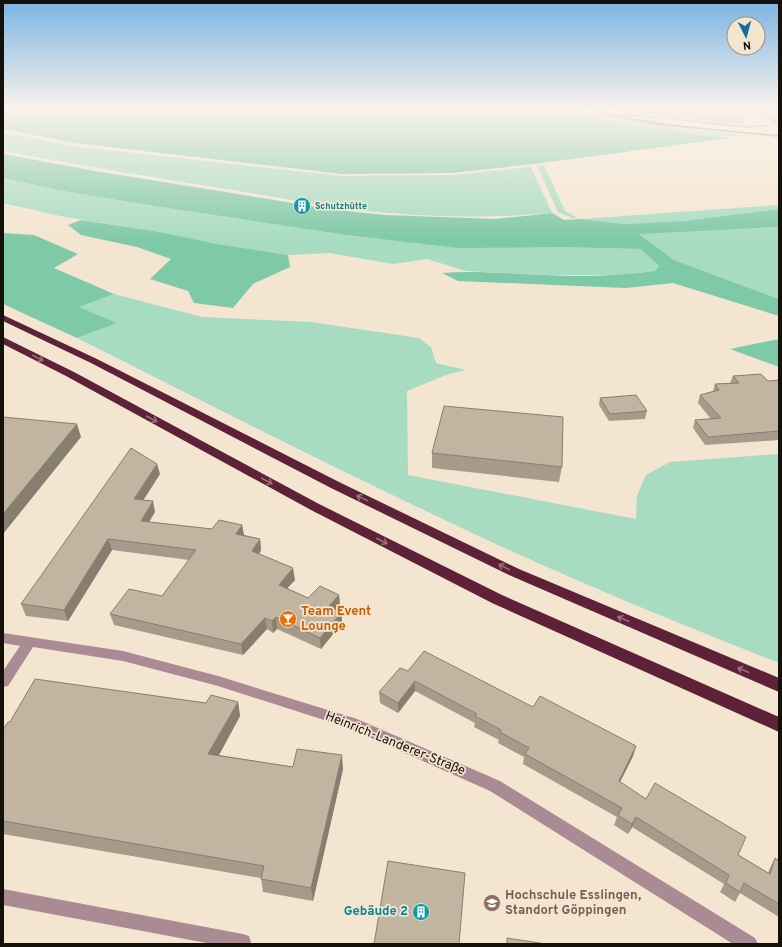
<svg xmlns="http://www.w3.org/2000/svg" width="782" height="947" font-family="Overpass,sans-serif">
<style>
.green{fill:#a7dbc2}
.forest{fill:#7ec9a7}
.lines{fill:none;stroke-linecap:round;stroke-linejoin:round}
.lane{fill:#aa8a93;fill-rule:evenodd}
.street{fill:#aa8a93;fill-rule:evenodd}
.secondary{fill:#8b5e6b;fill-rule:evenodd}
.highway{fill:#5e2238;fill-rule:evenodd}
.wall{fill:#a69b8a}
.shaded-wall{fill:#877e70}
.building{fill:#c1b4a0;stroke:#877e70}
.oneway{stroke:#9a7075}
.labels{text-anchor:middle;dominant-baseline:central;stroke-width:3.5;stroke-linejoin:round;paint-order:stroke}
.far-culture-label{font-size:9px;font-weight:bold;fill:#0d838f;stroke:#f3e5d0;text-anchor:start}
.near-food-label{font-size:13px;font-weight:bold;fill:#c56008;stroke:#f3e5d0;text-anchor:start}
.near-street-label{font-size:13px;fill:#151009;stroke:#f3e5d0}
.near-education-label{font-size:13px;font-weight:bold;fill:#785e54;stroke:#f3e5d0;text-anchor:start}
.near-culture-label{font-size:13px;font-weight:bold;fill:#0d838f;stroke:#f3e5d0;text-anchor:end}
</style>
<rect width="100%" height="100%" fill="#f3e5d0"/>
<g class="green">
<path d="M576 110 657 125 751 136C710 139 669 131 629 123 611 119 593 116 576 110Z"/>
<path d="M3 132 72 146 342 176 453 175 531 167 552 213C482 219 410 217 341 208 305 203 269 196 233 190 156 178 79 165 3 151Z"/>
<path d="M544 165 565 211 578 218H572L558 212 537 166Z"/>
<path d="M3 178 58 190 230 217 555 247 641 249 659 266 655 271 619 275H545L466 271 427 259 393 264 330 253 288 255 217 244 160 232 65 217 3 203Z"/>
<path d="M779 205V209L683 221 625 224 581 219Z"/>
<path d="M779 227V299L674 260 638 233Z"/>
<path d="M114 294 202 317 311 322 419 338 431 347 436 363 466 370 446 375 407 391 408 475 636 519 637 496 646 475 670 462 779 454V663C680 624 582 584 485 539 348 475 212 406 77 338L117 323 78 307Z"/>
</g>
<g class="forest">
<path d="M3 110H576C625 126 678 132 730 138L534 164 452 173 342 174 74 143 3 129Z"/>
<path d="M3 154 95 171 336 210 386 215 495 219 552 213 564 220 581 219 625 224 683 221 779 209V227L639 234 674 260 779 299V316L673 283 626 288 458 281 442 273C476 270 510 274 544 275 581 277 618 276 655 271L659 266 641 249 555 247 458 248 340 234 149 205 58 190 3 178Z"/>
<path d="M81 220 160 232 217 244 288 255 290 267 253 284 233 308 194 303 188 291 150 279 171 259 137 247 81 235 68 225Z"/>
<path d="M3 233 34 235 78 254 54 268 114 294 79 307 117 323 77 338 3 304Z"/>
<path d="M779 339V367L730 349Z"/>
</g>
<g class="lines">
<g class="lane">
<path d="M604 110H610L599 113 597 112Z"/>
<path d="M622 110H626L624 113 749 126 766 125 768 126 749 128 620 115Z"/>
<path d="M3 889 243 934 249 936 251 942 250 944H212L3 905Z"/>
</g>
<path class="street" d="M3 633 123 651 218 676 357 719 500 781 755 938 758 944H733L490 791 349 728 218 686 123 661 33 647 8 686 3 687V671L20 646 3 643Z"/>
<path class="secondary" d="M587 110H594C655 124 717 130 779 135V137L659 125 612 117Z"/>
<g class="highway">
<path d="M3 315 97 359 339 482 519 569 779 678V692L509 575 331 488 91 363 3 321Z"/>
<path d="M3 337 74 372 319 504 502 595 779 717V732L492 603 311 510 66 376 3 344Z"/>
</g>
</g>
<g class="wall">
<path d="M627 110H746L742 124 627 112Z"/>
<path d="M751 110H779V126Z"/>
<path d="M733 376 768 381 779 380V440L705 445 693 428 695 420 711 419 698 403 700 395 713 391 715 384 730 383Z"/>
<path d="M600 398 647 411 645 419 609 421 599 405Z"/>
<path d="M432 453 562 467 559 482 432 468Z"/>
<path d="M160 474 143 500 155 512 149 522 212 529 242 525 244 535 260 539 261 550 259 554 295 580 287 588 308 598 339 595 340 606 337 610 342 623 321 649 277 629 273 633 267 629 243 655 114 625 110 614 162 596 189 560 112 550 68 621 26 616 21 604Z"/>
<path d="M408 671 533 707 636 746 633 756 620 782 646 799 768 873 770 868 775 858 779 861V917L740 893 735 902 720 892 724 884 632 827 628 834 614 825 617 817 523 764 524 757 498 743 499 740 474 727 475 723 415 691 398 713 380 703 379 692Z"/>
<path d="M238 702 240 716 219 755 293 767 343 769 313 901 263 892 261 878 3 834V730L10 722 206 703Z"/>
</g>
<g class="shaded-wall">
<path d="M77 424 81 437 3 534V514Z"/>
<path d="M157 464 160 474 137 510 134 499Z"/>
<path d="M153 501 155 512 143 532 141 521Z"/>
<path d="M242 525 244 536 236 534Z"/>
<path d="M108 539 112 550 68 621 64 610Z"/>
<path d="M260 539 261 550 254 562 252 551Z"/>
<path d="M293 568 295 580 280 596 279 585Z"/>
<path d="M339 595 340 606 330 618 329 606Z"/>
<path d="M342 612V623L321 649 320 638Z"/>
<path d="M276 617 277 629 273 633 272 621Z"/>
<path d="M265 618 267 629 243 655 241 644Z"/>
<path d="M415 681V691L398 713V703Z"/>
<path d="M238 702 240 716 212 768 208 754Z"/>
<path d="M636 746 633 756 615 792 619 781Z"/>
<path d="M342 755 343 769 313 901 311 888Z"/>
<path d="M636 817 632 827 628 834 632 824Z"/>
</g>
<g class="building">
<path d="M698 110H746L744 115Z"/>
<path d="M769 110H779V115Z"/>
<path d="M761 374 768 381 779 380V431L708 437 695 420 721 418 700 395 719 390 715 384 739 383 733 376Z"/>
<path d="M636 395 647 411 610 414 600 398Z"/>
<path d="M444 406 563 417 562 467 432 453Z"/>
<path d="M3 417 77 424 3 514Z"/>
<path d="M131 448 157 464 134 499 153 501 141 521 212 529 219 520 242 525 236 534 260 539 252 551 293 568 279 585 308 598 320 586 339 595 329 606 342 612 320 638 276 617 272 621 265 618 241 644 110 614 129 589 162 596 196 550 108 539 64 610 21 604Z"/>
<path d="M424 651 533 707 540 696 636 746 619 781 646 799 655 783 746 837 738 855 770 874 775 858 779 861V904L744 883 740 892 726 883 729 875 636 817 632 824 618 815 622 808 525 754 529 748 500 732 501 730 475 716 477 714 415 681 398 703 379 692 400 668 408 671Z"/>
<path d="M35 679 206 703 211 695 238 702 208 754 293 767 297 749 342 755 311 888 261 879 264 866 3 821V730L8 722H10Z"/>
<path d="M388 861 465 873 459 944H374Z"/>
<path d="M507 938 546 944H507Z"/>
</g>
<defs><path id="oneway-shaft" d="M-6 0H5M1.5-3L5.5 0L1.5 3" fill="none" stroke-width="1.6" stroke-linecap="round" stroke-linejoin="round"/></defs>
<g class="oneway">
<use href="#oneway-shaft" transform="translate(38 358) rotate(27)"/>
<use href="#oneway-shaft" transform="translate(152 419) rotate(28)"/>
<use href="#oneway-shaft" transform="translate(267 481) rotate(28)"/>
<use href="#oneway-shaft" transform="translate(362 498) rotate(-154)"/>
<use href="#oneway-shaft" transform="translate(382 541) rotate(27)"/>
<use href="#oneway-shaft" transform="translate(504 567) rotate(-154)"/>
<use href="#oneway-shaft" transform="translate(623 619) rotate(-157)"/>
<use href="#oneway-shaft" transform="translate(743 670) rotate(-157)"/>
</g>
<linearGradient id="sky" x2="0" y2="1"><stop stop-color="#7ab4e4"/><stop offset="0.45" stop-color="#faf3ea"/><stop offset="1" stop-color="#faf3ea" stop-opacity="0"/></linearGradient>
<rect width="782" height="242" fill="url(#sky)"/>
<defs>
<g id="building-disc" transform="scale(0.9)"><circle r="9.5" fill="#0f9aa8" stroke="#f3e5d0"/><path d="M-4-6H4V6H1V3H-1V6H-4ZM-2.5-4.3h1.7v1.8h-1.7ZM.8-4.3h1.7v1.8H.8ZM-2.5-1h1.7V.8h-1.7ZM.8-1h1.7V.8H.8Z" fill="#fff"/></g>
<g id="bar-disc" transform="scale(0.9)"><circle r="9.5" fill="#e8710a" stroke="#f3e5d0"/><path d="M-6-5H6L.8 .8V4.5H3.5V6h-7V4.5H-.8V.8Z" fill="#fff"/></g>
<g id="university-disc" transform="scale(0.9)"><circle r="9.5" fill="#8d6e63" stroke="#f3e5d0"/><path d="M0-5L7-2L0 1L-7-2ZM-4 1L0 2.5L4 1V4Q0 6-4 4Z" fill="#fff"/></g>
</defs>
<g fill-rule="evenodd">
<use href="#building-disc" x="302" y="206"/>
<use href="#bar-disc" x="288" y="619"/>
<use href="#university-disc" x="492" y="903"/>
<use href="#building-disc" x="421" y="912"/>
</g>
<g class="labels">
<g class="far-culture-label">
<text x="315" y="206">Schutzhütte</text>
</g>
<g class="near-food-label">
<text x="301" y="612">Team Event<tspan x="301" dy="15">Lounge</tspan></text>
</g>
<g class="near-street-label">
<text transform="translate(395 744) rotate(22)">Heinrich-Landerer-Straße</text>
</g>
<g class="near-education-label">
<text x="505" y="896">Hochschule Esslingen,<tspan x="505" dy="15">Standort Göppingen</tspan></text>
</g>
<g class="near-culture-label">
<text x="408" y="912">Gebäude 2</text>
</g>
</g>
<rect width="782" height="947" fill="none" stroke="#151009" stroke-width="8"/>
<g transform="translate(746 36) rotate(174)"><circle r="19" fill="#f3e5d0" stroke="#9a9080"/>
<path d="M0-3L7 15L0 10L-7 15Z" fill="#166c9c"/>
<text y="-6" font-size="11" font-weight="bold" text-anchor="middle" fill="#151009">N</text>
</g>
</svg>
